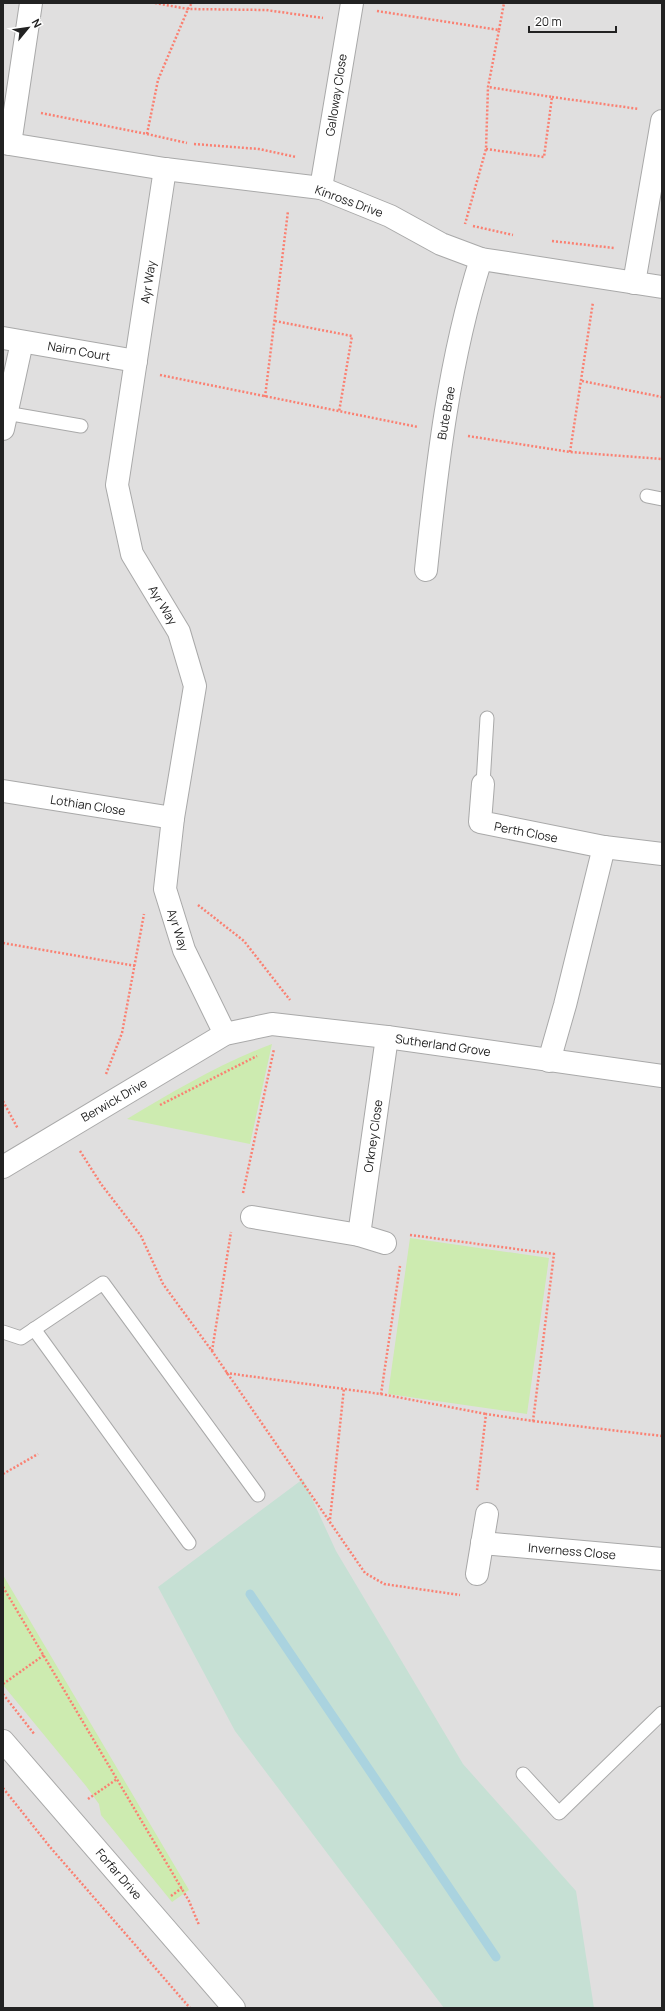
<svg xmlns="http://www.w3.org/2000/svg" width="665" height="2011" font-family="Manrope,sans-serif">
<style>
.residential{fill:#e0dfdf}
.grass{fill:#cdebb0}
.wetland{fill:#c6e0d4}
.lines{fill:none;stroke-linecap:round;stroke-linejoin:round}
.stream{stroke:#aad3df;stroke-width:9}
.service-casing{stroke:#a9a9a9;stroke-width:15}
.minor-casing{stroke:#a9a9a9;stroke-width:24}
.path{stroke:#fa8072;stroke-width:2.5;stroke-dasharray:2 2;stroke-linecap:butt}
.service{stroke:#fff;stroke-width:13}
.minor{stroke:#fff;stroke-width:22}
.labels{text-anchor:middle;dominant-baseline:central;stroke-width:4;stroke-linejoin:round;paint-order:stroke}
.street-label{font-size:12px;fill:#222;stroke:#fff}
</style>
<rect width="100%" height="100%" fill="#f2efe9"/>
<rect class="residential" x="3" y="3" width="659" height="2005"/>
<g class="grass">
<path d="M272 1044 250 1144 127 1119C174 1091 221 1063 272 1044Z"/>
<path d="M410 1238 549 1258 527 1414 388 1394Z"/>
<path d="M3 1575 189 1890 172 1902 101 1815 99 1804 86 1786 3 1685Z"/>
</g>
<path class="wetland" d="M303 1479 336 1551 463 1764 576 1891 594 2008H444L235 1731 158 1587Z"/>
<g class="lines">
<path class="stream" d="M250 1594 496 1957"/>
<g class="service-casing">
<g id="service">
<path d="M6 413 81 426"/>
<path d="M647 496 662 499"/>
<path d="M483 784 487 718"/>
<path d="M34 1329 189 1543"/>
<path d="M3 1332 21 1338 103 1283 258 1495"/>
<path d="M523 1774 559 1813 662 1713"/>
</g>
</g>
<g class="minor-casing">
<g id="minor">
<path d="M3 143 165 169 321 188 390 216 441 244 481 259 662 287"/>
<path d="M10 144 31 3"/>
<path d="M165 169 117 485 132 554 179 632 195 686 173 818 165 889 184 950 225 1034"/>
<path d="M321 188 352 3"/>
<path d="M634 283 662 121"/>
<path d="M3 338 136 361"/>
<path d="M3 429 22 342"/>
<path d="M426 570C437 465 449 360 481 259"/>
<path d="M483 784 480 822 604 847 662 854"/>
<path d="M3 791 173 818"/>
<path d="M549 1061 565 1005 604 847"/>
<path d="M3 1167 225 1034 272 1024 387 1037 662 1076"/>
<path d="M252 1217 359 1235 385 1243"/>
<path d="M359 1235 387 1037"/>
<path d="M482 1543 662 1559"/>
<path d="M477 1574 487 1514"/>
<path d="M3 1741 234 2008"/>
</g>
</g>
<g class="path">
<path d="M155 3 188 9 266 10 323 18"/>
<path d="M377 11 499 30 488 87 486 149 465 224"/>
<path d="M499 30 504 3"/>
<path d="M552 97 639 109"/>
<path d="M41 113 147 134 187 143"/>
<path d="M147 134 158 80 188 9 192 3"/>
<path d="M194 144 259 149 296 157"/>
<path d="M486 149 544 157 552 97 488 87"/>
<path d="M473 226 513 235"/>
<path d="M552 241 614 248"/>
<path d="M275 321 352 336 339 412"/>
<path d="M160 375 418 427"/>
<path d="M582 381 662 397"/>
<path d="M265 397 288 211"/>
<path d="M468 436 570 452 662 459"/>
<path d="M570 452 593 302"/>
<path d="M198 905 244 941 290 1000"/>
<path d="M3 943 136 966"/>
<path d="M106 1074 122 1033 144 914"/>
<path d="M3 1101 18 1129"/>
<path d="M160 1105 257 1056"/>
<path d="M80 1151 101 1184 141 1236 163 1284 212 1351 365 1573 384 1584 460 1595"/>
<path d="M243 1193 274 1049"/>
<path d="M410 1235 554 1254 533 1421 486 1414 477 1490"/>
<path d="M212 1351 231 1232"/>
<path d="M226 1373 381 1394 400 1266"/>
<path d="M381 1394 486 1414"/>
<path d="M533 1421 662 1436"/>
<path d="M3 1474 38 1454"/>
<path d="M330 1519 344 1388"/>
<path d="M3 1587 189 1901 199 1925"/>
<path d="M3 1684 44 1655"/>
<path d="M3 1694 35 1735"/>
<path d="M3 1788 50 1847 190 2008"/>
<path d="M88 1799 117 1779"/>
<path d="M171 1896 182 1888"/>
</g>
<use href="#service" class="service"/>
<use href="#minor" class="minor"/>
</g>
<g class="labels">
<g class="street-label">
<text transform="translate(336 95) rotate(-81)">Galloway Close</text>
<text transform="translate(349 201) rotate(20)">Kinross Drive</text>
<text transform="translate(148 282) rotate(-81)">Ayr Way</text>
<text transform="translate(79 351) rotate(10)">Nairn Court</text>
<text transform="translate(446 413) rotate(-80)">Bute Brae</text>
<text transform="translate(163 605) rotate(59)">Ayr Way</text>
<text transform="translate(88 805) rotate(9)">Lothian Close</text>
<text transform="translate(526 832) rotate(11)">Perth Close</text>
<text transform="translate(178 930) rotate(72)">Ayr Way</text>
<text transform="translate(443 1045) rotate(8)">Sutherland Grove</text>
<text transform="translate(114 1100) rotate(-30)">Berwick Drive</text>
<text transform="translate(373 1136) rotate(-82)">Orkney Close</text>
<text transform="translate(572 1551) rotate(5)">Inverness Close</text>
<text transform="translate(119 1874) rotate(49)">Forfar Drive</text>
</g>
</g>
<rect width="665" height="2011" fill="none" stroke="#222222" stroke-width="8"/>
<g transform="translate(28 28) rotate(61)" stroke="#ffffff" stroke-width="3" paint-order="stroke">
<path d="M0-3L7 15L0 10L-7 15Z" fill="#222222"/>
<text y="-6" font-size="11" font-weight="bold" text-anchor="middle" fill="#222222">N</text>
</g>
<path d="M529 26v6h87v-6" fill="none" stroke="#222222" stroke-width="2"/>
<text x="535" y="26" font-size="12" fill="#222222" stroke="#ffffff" stroke-width="3" paint-order="stroke">20 m</text>
</svg>
